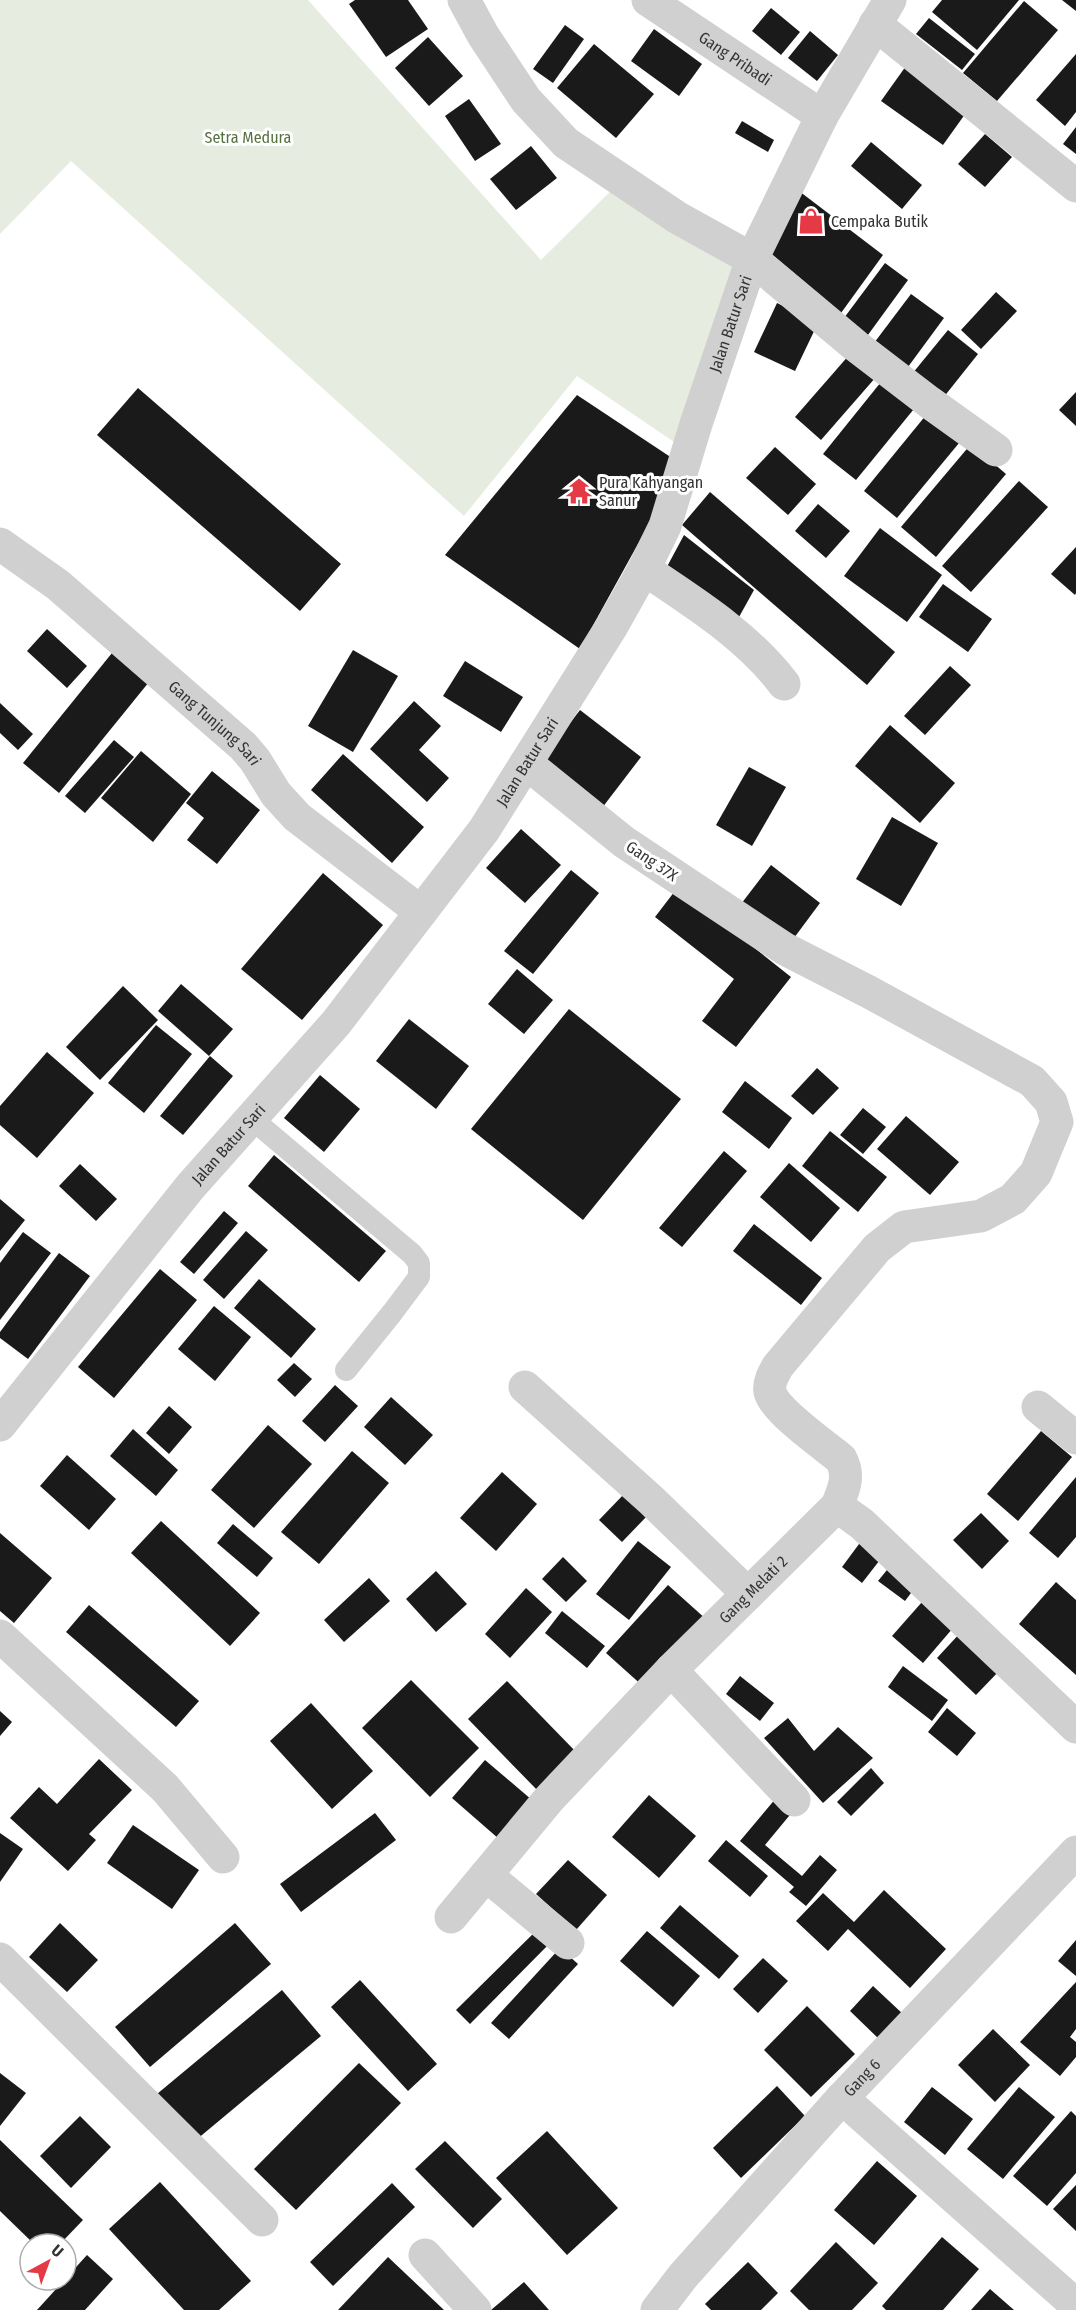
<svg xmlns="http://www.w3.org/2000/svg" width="1076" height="2310" font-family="'Fira Sans Condensed',sans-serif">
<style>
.green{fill:#e6ecdf}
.building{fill:#1a1a1a}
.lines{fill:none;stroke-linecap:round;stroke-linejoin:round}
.service{stroke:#d0d0d0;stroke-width:22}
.minor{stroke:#d0d0d0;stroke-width:33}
.labels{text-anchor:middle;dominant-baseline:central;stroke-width:6;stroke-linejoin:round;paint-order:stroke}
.street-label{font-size:16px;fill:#333;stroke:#fff}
.park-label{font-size:16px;fill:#56703f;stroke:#fff}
.poi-label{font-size:16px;fill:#333;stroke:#fff;text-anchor:start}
</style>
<rect width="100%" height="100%" fill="#fff"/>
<path class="green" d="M0 0H308L541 260 629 173 739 251 674 442 577 376 464 516 71 161 0 234Z"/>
<g class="building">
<path d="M355 0H408L428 29 386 57 349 4Z"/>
<path d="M942 0H1019L977 50 932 12Z"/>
<path d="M1062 0H1076V11Z"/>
<path d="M1024 1 1058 30 997 101 963 73Z"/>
<path d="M771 8 800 32 781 55 752 31Z"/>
<path d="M929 18 975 54 962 70 916 34Z"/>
<path d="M565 25 584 39 553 83 533 69Z"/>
<path d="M654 29 702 64 679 96 631 61Z"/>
<path d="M810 31 838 55 817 81 788 58Z"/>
<path d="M428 37 463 76 429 106 395 68Z"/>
<path d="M594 44 654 94 616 138 557 88Z"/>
<path d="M1076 54V112L1065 126 1036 100Z"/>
<path d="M906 66 968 110 943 145 881 101Z"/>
<path d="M469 99 501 144 475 161 445 116Z"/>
<path d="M742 121 774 140 768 152 735 133Z"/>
<path d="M1076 127V154L1063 144Z"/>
<path d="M985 134 1012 157 985 187 958 164Z"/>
<path d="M871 142 922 185 902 209 851 166Z"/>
<path d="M531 146 557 178 516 210 490 179Z"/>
<path d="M799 191 883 255 841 313 769 252Z"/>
<path d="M885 263 908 280 865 339 841 322Z"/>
<path d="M996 292 1017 311 981 349 961 330Z"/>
<path d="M911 294 944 318 905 371 871 347Z"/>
<path d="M777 303 818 323 795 371 754 352Z"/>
<path d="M948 330 978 354 943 398 912 374Z"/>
<path d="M850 354 876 377 821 440 795 417Z"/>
<path d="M885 377 918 404 856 480 823 454Z"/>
<path d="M138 388 341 564 300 611 97 435Z"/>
<path d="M1076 392V426L1059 410Z"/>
<path d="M577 395 672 458 649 524 580 649 445 555Z"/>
<path d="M931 409 964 437 897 518 864 491Z"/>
<path d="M971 444 1006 474 936 557 901 527Z"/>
<path d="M775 447 816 484 788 515 746 478Z"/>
<path d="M1019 481 1048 507 971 592 942 566Z"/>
<path d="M710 492 895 652 867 685 682 525Z"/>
<path d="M818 504 850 531 826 558 795 531Z"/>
<path d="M880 528 942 575 907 622 844 576Z"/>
<path d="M684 535 754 590 734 626 662 576Z"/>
<path d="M1076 547V593L1075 595 1051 574Z"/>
<path d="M943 584 992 619 968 652 919 617Z"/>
<path d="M47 629 87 666 67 688 27 651Z"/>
<path d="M353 650 398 676 353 752 308 726Z"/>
<path d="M112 653 149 682 59 793 23 763Z"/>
<path d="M465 661 523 697 501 732 443 696Z"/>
<path d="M950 666 971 685 925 735 904 716Z"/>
<path d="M414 701 441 726 419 750 449 778 427 802 370 749Z"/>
<path d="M0 703 33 734 18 750 0 733Z"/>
<path d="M580 710 641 757 602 808 541 761Z"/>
<path d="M890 725 955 783 920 823 855 766Z"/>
<path d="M114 740 134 757 85 813 65 796Z"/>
<path d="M141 751 191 794 153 842 101 798Z"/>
<path d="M343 754 424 827 392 863 311 790Z"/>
<path d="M749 767 786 787 752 846 716 825Z"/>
<path d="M212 771 260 810 217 864 187 840 204 818 186 803Z"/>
<path d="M892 817 938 843 901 906 856 879Z"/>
<path d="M521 829 561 865 525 903 486 868Z"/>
<path d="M771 865 820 903 791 942 741 904Z"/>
<path d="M571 870 599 893 533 974 504 951Z"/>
<path d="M323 873 383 925 302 1020 241 969Z"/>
<path d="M678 887 791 977 736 1047 702 1021 734 979 655 917Z"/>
<path d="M517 969 553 1000 524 1034 488 1004Z"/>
<path d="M181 984 233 1029 209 1056 158 1011Z"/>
<path d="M123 986 158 1020 100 1080 66 1047Z"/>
<path d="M569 1009 681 1099 583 1220 471 1129Z"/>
<path d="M409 1019 469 1066 436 1109 376 1061Z"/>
<path d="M156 1025 192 1054 144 1113 108 1083Z"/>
<path d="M47 1052 94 1093 37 1158 0 1125V1106Z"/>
<path d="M210 1056 233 1076 183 1135 160 1116Z"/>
<path d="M817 1068 839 1088 813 1115 791 1096Z"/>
<path d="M320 1075 360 1109 324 1152 284 1118Z"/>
<path d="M745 1081 792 1118 769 1149 722 1112Z"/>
<path d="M863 1108 886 1127 863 1154 840 1135Z"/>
<path d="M906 1116 959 1162 930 1195 877 1149Z"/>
<path d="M830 1131 887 1177 858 1212 802 1166Z"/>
<path d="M724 1151 747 1171 682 1247 659 1228Z"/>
<path d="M274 1155 386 1251 359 1282 248 1186Z"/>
<path d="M789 1163 840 1208 811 1242 760 1197Z"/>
<path d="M80 1164 117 1199 96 1221 59 1186Z"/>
<path d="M0 1199 25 1220 0 1251Z"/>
<path d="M224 1211 238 1223 194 1274 180 1262Z"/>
<path d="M754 1224 822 1278 801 1305 733 1251Z"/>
<path d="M246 1231 268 1250 224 1299 203 1280Z"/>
<path d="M23 1232 51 1253 0 1320V1263Z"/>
<path d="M59 1253 90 1276 28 1359 0 1338V1332Z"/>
<path d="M160 1269 197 1300 114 1398 78 1367Z"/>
<path d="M259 1279 316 1329 291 1358 234 1308Z"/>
<path d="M214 1306 251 1337 215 1381 178 1349Z"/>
<path d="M294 1363 312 1379 295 1397 277 1380Z"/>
<path d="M335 1385 358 1406 325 1442 302 1421Z"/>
<path d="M391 1397 433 1435 405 1465 364 1427Z"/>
<path d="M169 1406 192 1427 169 1454 146 1433Z"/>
<path d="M268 1425 312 1464 254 1528 211 1490Z"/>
<path d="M133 1429 178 1470 156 1496 110 1456Z"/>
<path d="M1041 1431 1072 1457 1018 1521 987 1494Z"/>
<path d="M352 1451 389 1483 319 1564 281 1532Z"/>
<path d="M67 1455 116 1499 89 1530 40 1486Z"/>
<path d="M502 1472 537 1504 496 1551 460 1518Z"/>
<path d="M1076 1477V1537L1058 1558 1029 1533Z"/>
<path d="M625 1493 648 1515 622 1542 599 1520Z"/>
<path d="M981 1513 1009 1541 982 1569 953 1540Z"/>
<path d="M161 1521 260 1613 230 1646 131 1553Z"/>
<path d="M233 1524 273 1558 257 1577 217 1543Z"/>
<path d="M0 1533 52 1578 14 1623 0 1611Z"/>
<path d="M862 1540 883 1556 862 1583 842 1567Z"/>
<path d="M638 1541 671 1567 629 1620 596 1594Z"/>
<path d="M563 1557 587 1581 566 1602 542 1579Z"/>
<path d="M891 1565 917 1585 905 1601 878 1581Z"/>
<path d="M436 1571 467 1604 436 1632 406 1599Z"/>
<path d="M369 1578 390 1601 344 1642 324 1620Z"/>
<path d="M1056 1582 1076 1600V1675L1019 1624Z"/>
<path d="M668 1585 707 1620 645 1688 606 1653Z"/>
<path d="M526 1588 552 1612 510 1658 485 1634Z"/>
<path d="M922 1602 953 1628 923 1663 892 1636Z"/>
<path d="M89 1605 199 1701 176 1727 66 1632Z"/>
<path d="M562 1611 605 1646 587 1668 545 1633Z"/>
<path d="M961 1632 1001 1669 976 1695 937 1658Z"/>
<path d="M903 1666 948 1700 932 1721 888 1687Z"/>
<path d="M740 1676 774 1703 760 1721 726 1694Z"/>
<path d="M411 1680 479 1748 430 1797 362 1728Z"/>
<path d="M507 1681 578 1754 539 1792 468 1719Z"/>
<path d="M311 1703 373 1771 332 1809 270 1741Z"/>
<path d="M947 1708 976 1733 957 1756 928 1732Z"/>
<path d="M0 1711 12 1722 0 1736Z"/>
<path d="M788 1718 814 1751 838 1727 873 1758 823 1803 764 1738Z"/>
<path d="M99 1759 132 1790 89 1834 96 1840 68 1871 10 1818 39 1787 57 1804Z"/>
<path d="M485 1760 532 1800 499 1839 452 1798Z"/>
<path d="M871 1768 884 1783 851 1816 837 1802Z"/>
<path d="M649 1795 696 1836 659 1878 612 1837Z"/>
<path d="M777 1797 794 1810 765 1845 802 1876 820 1855 837 1870 806 1906 789 1892 794 1887 740 1841Z"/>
<path d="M375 1813 396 1840 301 1912 280 1884Z"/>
<path d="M133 1825 199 1870 172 1909 107 1863Z"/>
<path d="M0 1833 23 1849 0 1882Z"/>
<path d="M726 1840 768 1876 750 1897 708 1861Z"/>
<path d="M568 1860 607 1895 576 1930 536 1894Z"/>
<path d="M884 1890 946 1949 910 1988 848 1929 828 1951 796 1921 823 1893 854 1922Z"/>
<path d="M680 1905 739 1956 719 1979 660 1928Z"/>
<path d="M60 1923 98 1960 67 1992 29 1957Z"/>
<path d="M235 1923 271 1964 150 2067 115 2027Z"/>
<path d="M541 1926 554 1939 470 2024 456 2010Z"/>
<path d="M647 1931 700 1976 673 2007 620 1961Z"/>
<path d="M1076 1940V1976L1058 1961Z"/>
<path d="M560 1948 578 1964 509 2039 491 2023Z"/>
<path d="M763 1958 788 1981 758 2013 733 1989Z"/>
<path d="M360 1980 437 2064 408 2091 331 2007Z"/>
<path d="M1076 1982V2029L1070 2037 1076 2042V2057L1060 2076 1020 2042Z"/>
<path d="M873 1986 904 2015 880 2040 850 2011Z"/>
<path d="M282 1990 321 2036 196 2140 157 2094Z"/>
<path d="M807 2006 855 2054 811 2097 764 2050Z"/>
<path d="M993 2029 1030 2065 995 2102 958 2065Z"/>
<path d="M359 2063 401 2103 296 2210 254 2169Z"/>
<path d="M0 2073 26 2093 0 2126Z"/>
<path d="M777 2086 805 2116 741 2178 713 2148Z"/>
<path d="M932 2087 973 2119 945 2155 904 2122Z"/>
<path d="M1019 2087 1055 2117 1003 2179 967 2149Z"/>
<path d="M1071 2111 1076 2116V2173L1047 2206 1013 2176Z"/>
<path d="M80 2116 111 2147 71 2188 40 2156Z"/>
<path d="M547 2131 618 2208 567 2255 496 2178Z"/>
<path d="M0 2140 83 2220 60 2244H34L0 2211Z"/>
<path d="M445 2141 502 2199 473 2228 415 2169Z"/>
<path d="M877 2161 917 2196 874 2245 834 2210Z"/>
<path d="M160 2182 251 2281 219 2310H184L109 2229Z"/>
<path d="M392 2183 415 2207 333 2286 310 2262Z"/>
<path d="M1076 2185V2231L1053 2209Z"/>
<path d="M942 2237 979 2269 943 2310H886L882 2306Z"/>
<path d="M836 2242 878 2283 852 2310H809L790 2291Z"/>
<path d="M87 2255 113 2279 85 2310H37Z"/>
<path d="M388 2257 444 2310H338Z"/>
<path d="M748 2262 778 2293 761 2310H711L705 2304Z"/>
<path d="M524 2282 549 2310H491Z"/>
<path d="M990 2289 1014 2310H971Z"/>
</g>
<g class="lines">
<path class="service" d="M252 1119 412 1254 419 1263V1277L392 1313 346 1370"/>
<g class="minor">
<path d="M464 0 483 35 526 100 566 143 678 218 752 259 856 346 929 402 996 450"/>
<path id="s1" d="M648 0 822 116"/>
<path d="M875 24 1076 186"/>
<path id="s2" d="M0 544 58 585 243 746 255 760 276 794 297 817 421 912"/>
<path d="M644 569C693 602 748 636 784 684"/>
<path d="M525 1387 651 1500 748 1594"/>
<path d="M1038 1407 1076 1438"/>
<path id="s3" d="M0 1425 190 1187 336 1023 421 912 484 830 612 626 644 569 665 526 696 424 752 259 822 116 890 0"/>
<path d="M837 1506 862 1524 1076 1727"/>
<path d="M0 1636 165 1788 223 1857"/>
<path d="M671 1670 794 1800"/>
<path d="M486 1875 568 1943"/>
<path id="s4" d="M451 1917 549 1799 671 1670 837 1506C844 1489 850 1476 841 1459 824 1445 775 1411 770 1392 768 1383 774 1373 778 1366L877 1248 904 1227 981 1216 1013 1199 1036 1173 1057 1122 1051 1102 1032 1081 869 992 785 949 624 842 526 763"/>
<path d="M0 1959 262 2220"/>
<path d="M842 2098 1076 2305"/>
<path d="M425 2255 475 2310"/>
<path id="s5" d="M657 2310 683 2276 842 2098 1076 1852"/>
</g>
</g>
<defs>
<g id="shop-bare" transform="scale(2.07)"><path d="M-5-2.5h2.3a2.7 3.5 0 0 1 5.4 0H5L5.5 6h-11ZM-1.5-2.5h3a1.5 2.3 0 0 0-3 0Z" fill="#e63946" stroke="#fff" stroke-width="2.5" paint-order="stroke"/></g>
<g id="temple-bare" transform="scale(2.07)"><path d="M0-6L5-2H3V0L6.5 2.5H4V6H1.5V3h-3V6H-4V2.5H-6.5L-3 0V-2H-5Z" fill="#e63946" stroke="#fff" stroke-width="2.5" paint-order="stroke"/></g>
</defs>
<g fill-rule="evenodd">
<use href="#shop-bare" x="811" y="221"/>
<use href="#temple-bare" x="579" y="491"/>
</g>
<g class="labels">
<g class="street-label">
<text stroke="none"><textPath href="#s1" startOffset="105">Gang Pribadi</textPath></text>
<text stroke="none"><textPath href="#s3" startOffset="1334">Jalan Batur Sari</textPath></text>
<text stroke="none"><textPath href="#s2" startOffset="280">Gang Tunjung Sari</textPath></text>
<text stroke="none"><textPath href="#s3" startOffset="848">Jalan Batur Sari</textPath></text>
<text transform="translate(652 861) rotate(34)">Gang 37X</text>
<text stroke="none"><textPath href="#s3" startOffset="362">Jalan Batur Sari</textPath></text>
<text stroke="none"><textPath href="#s4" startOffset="446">Gang Melati 2</textPath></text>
<text stroke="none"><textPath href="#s5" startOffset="310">Gang 6</textPath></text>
</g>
<g class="park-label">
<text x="248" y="137">Setra Medura</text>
</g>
<g class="poi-label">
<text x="831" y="221">Cempaka Butik</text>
<text x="599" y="482">Pura Kahyangan<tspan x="599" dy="18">Sanur</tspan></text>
</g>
</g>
<g transform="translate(48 2262) rotate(41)"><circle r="28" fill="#ffffff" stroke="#adadad" stroke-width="1.5"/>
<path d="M0-4.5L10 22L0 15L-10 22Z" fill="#e63946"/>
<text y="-9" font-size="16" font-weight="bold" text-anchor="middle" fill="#333333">U</text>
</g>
</svg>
